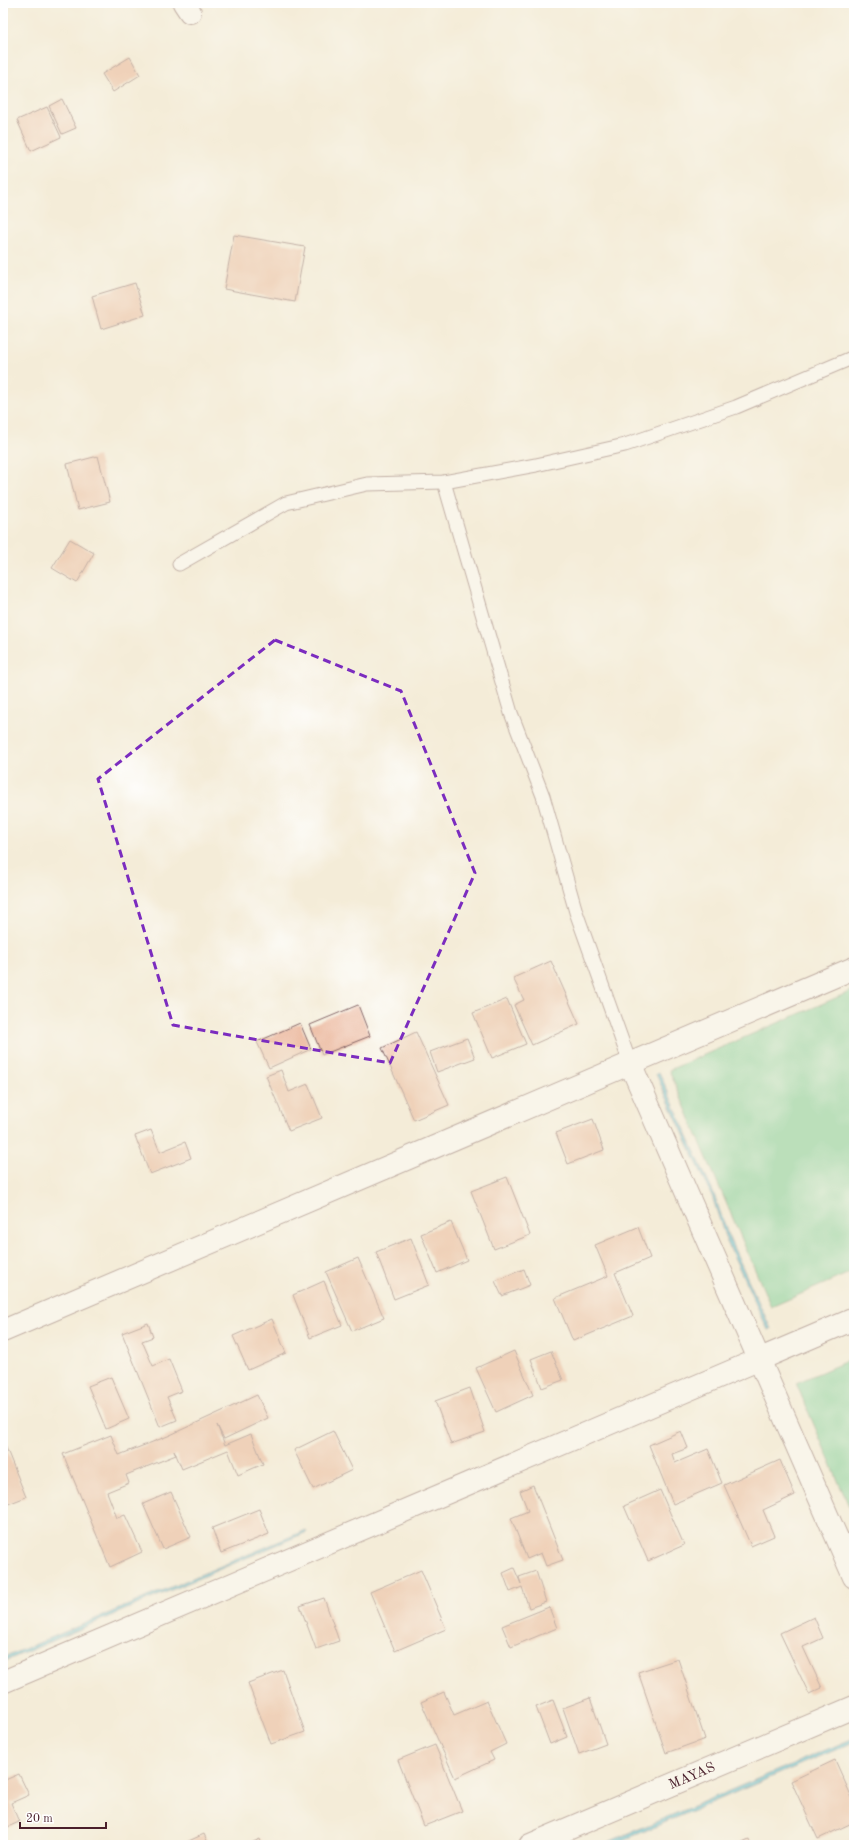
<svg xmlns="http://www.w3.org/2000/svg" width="857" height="1848" font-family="'Old Standard TT',serif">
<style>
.green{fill:#74ce95;stroke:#5f7660}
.water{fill:#52bad0;stroke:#4e6c7e}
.building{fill:#e9b093}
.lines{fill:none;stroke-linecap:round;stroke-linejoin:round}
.lane-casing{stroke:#866768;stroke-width:15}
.street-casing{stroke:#866768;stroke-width:24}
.lane{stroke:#fff;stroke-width:13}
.street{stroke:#fff;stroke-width:22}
.marked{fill:none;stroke:#7b2cbf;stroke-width:3;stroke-dasharray:8 5;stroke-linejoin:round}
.labels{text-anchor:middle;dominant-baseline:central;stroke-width:3.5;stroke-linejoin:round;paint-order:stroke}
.street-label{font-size:14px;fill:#4a1f2b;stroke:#fff}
</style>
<rect width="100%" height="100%" fill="#fff"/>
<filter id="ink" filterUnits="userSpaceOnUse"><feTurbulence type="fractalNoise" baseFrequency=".025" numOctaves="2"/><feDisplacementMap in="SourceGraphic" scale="8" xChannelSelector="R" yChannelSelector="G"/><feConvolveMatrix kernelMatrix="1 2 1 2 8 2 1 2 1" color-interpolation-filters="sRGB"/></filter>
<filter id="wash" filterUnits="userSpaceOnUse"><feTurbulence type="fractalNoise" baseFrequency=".012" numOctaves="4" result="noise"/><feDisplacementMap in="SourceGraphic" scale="16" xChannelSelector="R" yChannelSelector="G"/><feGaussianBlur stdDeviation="0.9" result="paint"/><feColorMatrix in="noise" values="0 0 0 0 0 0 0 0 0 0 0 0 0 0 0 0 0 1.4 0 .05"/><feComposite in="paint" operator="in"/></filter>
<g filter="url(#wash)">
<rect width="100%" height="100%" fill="#f4ecd8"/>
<g class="green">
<path d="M854 990V1271L771 1307 669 1070Z"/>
<path d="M854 1358V1518L796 1383Z"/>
</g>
<g class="water">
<path d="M659 1072 715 1197 729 1238 771 1329 768 1330 726 1240 712 1196 656 1074Z"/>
<path d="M306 1530 307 1532 3 1662V1658Z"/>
<path d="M854 1738V1742L612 1845H601Z"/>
</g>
<g id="blocks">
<g class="building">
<path d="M130 57 140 75 113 92 102 74Z"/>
<path d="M62 99 76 128 62 134 49 106Z"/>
<path d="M47 107 61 137 31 151 17 120Z"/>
<path d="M234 235 305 247 295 302 224 289Z"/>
<path d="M135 283 145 315 101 329 92 296Z"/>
<path d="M98 456 110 502 78 510 67 464Z"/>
<path d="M70 539 94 553 77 583 52 568Z"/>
<path d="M551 961 579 1024 532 1045 514 1005 524 1000 513 978Z"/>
<path d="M507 999 526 1044 492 1058 473 1013Z"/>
<path d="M358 1005 370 1036 322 1055 310 1025Z"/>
<path d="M300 1023 311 1049 269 1068 257 1042Z"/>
<path d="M416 1032 449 1105 414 1120 382 1048Z"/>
<path d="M467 1038 475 1058 437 1072 430 1052Z"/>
<path d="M281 1070 289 1092 308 1084 322 1118 289 1131 266 1076Z"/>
<path d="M593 1119 604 1150 568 1164 556 1133Z"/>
<path d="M151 1130 160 1152 185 1142 191 1158 150 1174 135 1136Z"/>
<path d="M507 1177 530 1235 494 1249 471 1191Z"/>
<path d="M451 1222 467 1260 437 1273 421 1234Z"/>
<path d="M638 1227 650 1258 615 1273 633 1316 573 1341 555 1298 608 1276 595 1245Z"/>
<path d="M411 1238 429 1285 394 1299 376 1252Z"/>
<path d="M358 1258 384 1318 352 1331 326 1272Z"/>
<path d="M524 1269 530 1285 502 1296 495 1281Z"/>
<path d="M324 1281 342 1325 310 1338 293 1295Z"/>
<path d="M272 1319 286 1353 248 1370 233 1336Z"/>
<path d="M148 1323 153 1337 142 1341 153 1366 169 1359 182 1391 167 1397 177 1420 160 1427 122 1333Z"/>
<path d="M514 1351 533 1395 496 1412 476 1368Z"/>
<path d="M551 1351 563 1380 542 1388 531 1359Z"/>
<path d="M111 1377 129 1419 106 1429 88 1386Z"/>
<path d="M470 1388 485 1432 451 1444 435 1401Z"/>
<path d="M257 1395 268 1418 224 1439 217 1425 225 1445 251 1434 263 1464 238 1475 228 1450 182 1469 174 1450 176 1455 126 1475 129 1483 107 1492 117 1518 125 1515 142 1552 110 1567 63 1454 111 1435 119 1455 168 1436Z"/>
<path d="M333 1431 352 1470 313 1489 294 1450Z"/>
<path d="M681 1431 688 1448 672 1454 675 1463 708 1449 722 1483 673 1504 649 1445Z"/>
<path d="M3 1440 26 1497 3 1506Z"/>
<path d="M780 1460 795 1495 763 1510 774 1536 751 1546 724 1485Z"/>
<path d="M533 1485 563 1560 546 1566 541 1553 527 1559 511 1518 528 1511 520 1491Z"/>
<path d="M660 1490 684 1545 648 1561 624 1506Z"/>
<path d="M171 1492 191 1537 163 1549 143 1504Z"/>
<path d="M259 1509 269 1534 221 1553 212 1528Z"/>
<path d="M514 1568 521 1584 519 1577 536 1571 546 1602 529 1608 522 1587 510 1592 503 1573Z"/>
<path d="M421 1570 446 1629 395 1651 370 1592Z"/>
<path d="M324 1598 339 1641 316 1649 300 1606Z"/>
<path d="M549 1607 557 1628 511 1647 502 1626Z"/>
<path d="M814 1617 823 1638 803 1647 822 1688 809 1694 780 1633Z"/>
<path d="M678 1659 705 1739 666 1753 638 1672Z"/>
<path d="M283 1670 305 1732 271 1744 248 1683Z"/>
<path d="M444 1692 454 1715 487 1701 506 1744 490 1752 494 1760 455 1778 421 1702Z"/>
<path d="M590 1698 606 1744 579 1754 563 1708Z"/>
<path d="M553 1700 567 1737 550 1744 536 1707Z"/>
<path d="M435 1745 462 1811 424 1826 398 1760Z"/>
<path d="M835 1760 854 1802V1822L818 1839 791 1781Z"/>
<path d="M19 1774 29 1795 11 1803 19 1822 3 1829V1781Z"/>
<path d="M204 1834 209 1845H180Z"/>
<path d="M260 1839 262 1845H246Z"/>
<path d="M749 1839 751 1845H736Z"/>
</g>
</g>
</g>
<g filter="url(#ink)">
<use href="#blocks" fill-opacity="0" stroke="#866768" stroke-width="1"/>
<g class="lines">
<g class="lane-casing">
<g id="lane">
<path d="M444 482 511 713 543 796 576 912 630 1063"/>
<path d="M179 564 286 503 367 484 444 482 536 465 625 445 736 407 854 357"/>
</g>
</g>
<g class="street-casing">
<g id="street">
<path d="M184 3 190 12"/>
<path d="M630 1063 854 1577"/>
<path d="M3 1331 854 968"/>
<path d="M3 1682 854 1319"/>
<path id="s1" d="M530 1845 854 1707"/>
</g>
</g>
<use href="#lane" class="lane"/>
<use href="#street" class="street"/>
</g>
</g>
<path d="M0 0H857V1848H0ZM275 640 401 691 475 873 390 1063 173 1025 98 779Z" fill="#f4ecd8" fill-opacity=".55" fill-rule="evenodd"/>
<path class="marked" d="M275 640 401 691 475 873 390 1063 173 1025 98 779Z"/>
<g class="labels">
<g class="street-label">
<text stroke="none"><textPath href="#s1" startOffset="176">MAYAS</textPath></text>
</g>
</g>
<rect width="857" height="1848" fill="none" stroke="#fff" stroke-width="16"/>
<path d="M20 1822v6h86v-6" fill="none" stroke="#4a1f2b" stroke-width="2"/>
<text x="26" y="1822" font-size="12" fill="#4a1f2b" stroke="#ffffff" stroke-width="3" paint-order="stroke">20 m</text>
</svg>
